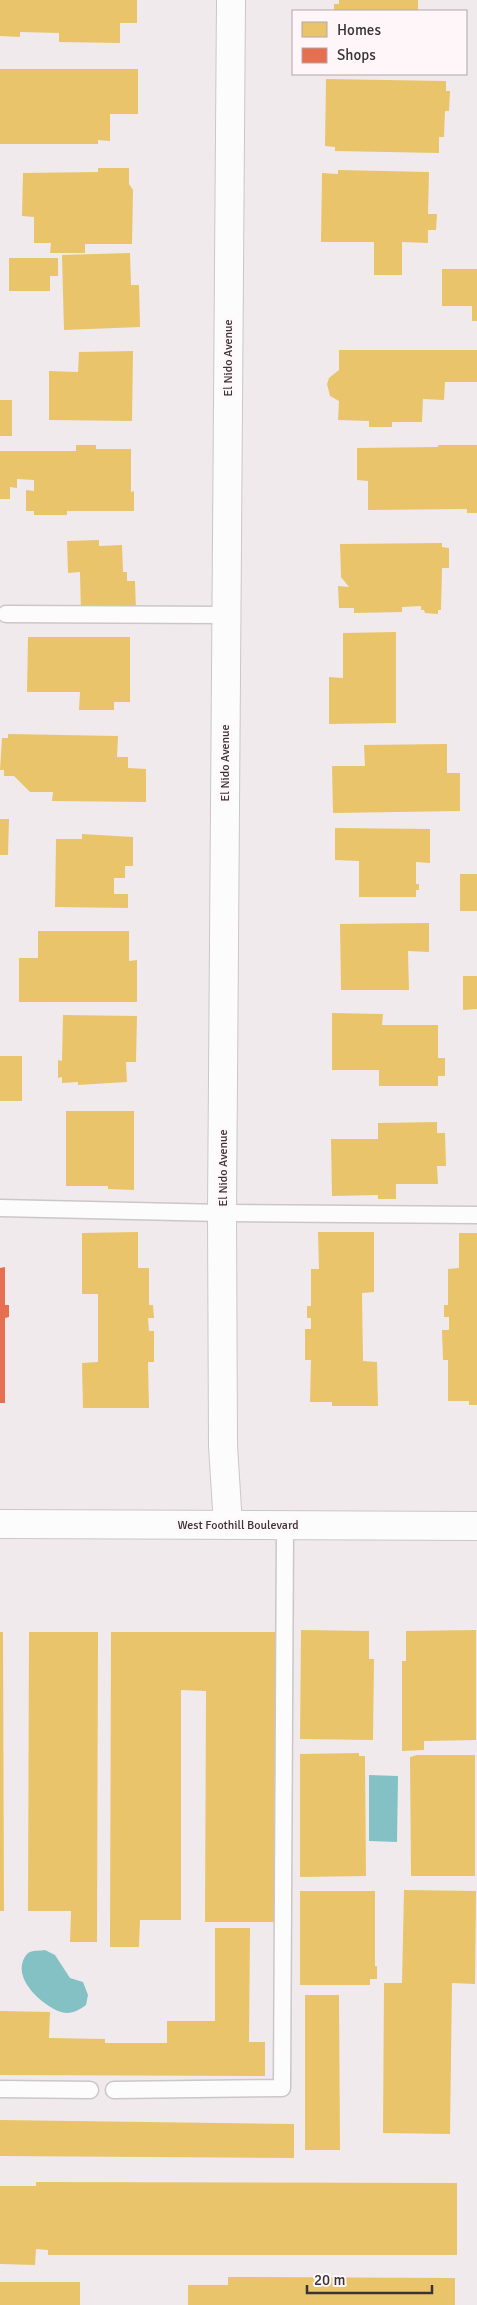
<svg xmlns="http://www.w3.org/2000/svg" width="477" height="2305" font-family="Signika,sans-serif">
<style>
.water{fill:#84c1c4}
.homes{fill:#e9c46a}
.shops{fill:#e76f51}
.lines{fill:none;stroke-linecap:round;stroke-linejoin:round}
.service-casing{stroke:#cbc6c8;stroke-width:19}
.minor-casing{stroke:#cbc6c8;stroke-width:30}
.secondary-casing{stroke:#cbc6c8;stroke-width:30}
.service{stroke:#fdfcfc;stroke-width:16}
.minor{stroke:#fdfcfc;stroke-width:28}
.secondary{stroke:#fdfcfc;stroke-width:28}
.labels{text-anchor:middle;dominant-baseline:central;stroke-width:5;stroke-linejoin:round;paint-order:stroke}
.street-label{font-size:12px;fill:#383435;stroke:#fef6f9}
</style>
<rect width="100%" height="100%" fill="#f1eaed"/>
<g class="water">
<path d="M369 1775 398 1776 397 1842 369 1841Z"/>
<path d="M45 1950 55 1955 70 1978 83 1982 88 1995 86 2005C79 2010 71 2015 61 2012 43 2006 15 1981 23 1961 24 1958 27 1953 30 1952 34 1950 41 1951 45 1950Z"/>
</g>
<g class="homes">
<path d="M0 0H137V23H120V43L59 42V33L20 32V37L0 36Z"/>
<path d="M339 0H418V11H334V4H339Z"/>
<path d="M0 69H138V114H110V141L98 140V144H0Z"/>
<path d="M326 79 446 81V91H450L449 111H445L444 137H439V153L335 151V147L325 146Z"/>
<path d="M98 168H129V184L133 190 132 244H85V253H50L51 243H34V217L22 216 23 173 98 172Z"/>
<path d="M338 170 429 172 428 214H437L436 230H428V243L402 242V275H374V242H321L322 173 338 174Z"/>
<path d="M130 253 131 285H139L140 327 64 330 62 255Z"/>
<path d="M9 258H58V276H50V291H9Z"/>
<path d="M442 269H477V321H472V306H442Z"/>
<path d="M339 350H477V382H445L444 400 423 399 422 422H392V427H369V421L338 420 339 401 330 396 327 384 329 378 339 370Z"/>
<path d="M133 351 132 421 49 420V371L78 372 79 352Z"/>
<rect x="0" y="400" width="12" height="36"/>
<path d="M76 445H96V449H131V492L134 491V511H67V515H34V511H26V490L34 491V480L17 479V488L10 487V499H0V451H76Z"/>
<path d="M438 445H477V513H467V509L368 510V481L357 480V448L438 447Z"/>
<path d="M99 540V546L122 545 123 572H127V581H135L136 612 81 614 80 572 68 573 67 541Z"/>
<path d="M442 543V547L449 548V568H442L441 610H438V614L425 613 424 610H421V606L402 607V612L354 613V608H339L338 586 349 587 341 577 340 544Z"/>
<path d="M396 632V723L329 724V677L343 678V633Z"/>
<path d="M28 637H130V702H114V710H79L80 692H27Z"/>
<path d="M8 734 118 736 117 757H128V768L146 769V802L52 801 53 792H30L14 776H4V770H0L2 738H8Z"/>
<path d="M447 744V773H460V811L333 813 332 766H365L364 745Z"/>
<path d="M0 819H9L8 855H0Z"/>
<path d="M335 828 430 829V863L416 862V884H419V890H416V897H359V861L335 860Z"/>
<path d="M82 834 133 837V866H125V878H114V894H128V908L55 907 56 839H82Z"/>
<rect x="460" y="874" width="17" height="37"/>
<path d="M429 923V952L408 951 409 990H341L340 924Z"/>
<path d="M38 931H129V961L137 960V1002H19V958H38Z"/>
<path d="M463 976H477V1009L463 1010Z"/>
<path d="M332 1013 383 1014 382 1025H438V1058H445V1076H438V1086H379V1070H332Z"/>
<path d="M63 1015 137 1016 136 1062H126L127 1082 78 1085V1082L62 1083V1077L58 1078V1060L62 1061Z"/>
<rect x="0" y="1056" width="22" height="45"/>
<path d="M66 1111H134V1190L108 1189V1186H66Z"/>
<path d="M437 1122V1133H445L446 1166H437L438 1184H396V1199H378V1195L332 1196 331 1139H378V1123Z"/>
<path d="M138 1232V1268H149V1305H153L154 1318H148L149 1331H154V1362H148L149 1408H83L82 1363 98 1362V1294H82V1233Z"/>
<path d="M318 1232H374V1292L362 1293 363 1361 377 1362 378 1406H332V1402H310L311 1360H305V1329H311V1318H307V1306H311V1269H319Z"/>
<path d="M459 1233H477V1405H469V1401H448V1360H443L442 1330H449V1317H444V1305H448V1269L459 1268Z"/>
<path d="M301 1630 369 1631V1659H374L373 1740 300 1739Z"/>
<path d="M476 1630V1740L424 1741V1750L402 1751V1661H406V1631Z"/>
<path d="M0 1632H3L4 1911H0Z"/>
<path d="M29 1632H98L97 1942H70L71 1911H28Z"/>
<path d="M111 1632H276L275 1922H205L206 1691 181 1690V1920H140L139 1947H110Z"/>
<path d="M359 1753V1756H365L366 1876 300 1877V1754Z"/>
<path d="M417 1755H475V1876H411L410 1757Z"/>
<path d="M404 1890 476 1891 475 1984 452 1983 450 2134 383 2133 384 1983H402Z"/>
<path d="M300 1891H375V1966H377V1979H370V1985H300Z"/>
<path d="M215 1928H250L249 2042H265V2076L0 2075V2011L50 2012 49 2038 105 2039V2043H167V2021H215Z"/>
<path d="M305 1995H339L340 2150H305Z"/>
<path d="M0 2120 294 2124V2158L0 2156Z"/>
<path d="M36 2182 457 2183V2255H48V2250L36 2249 35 2265 0 2264V2186H36Z"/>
<path d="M228 2277 455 2278V2305H188V2285H228Z"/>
<rect x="0" y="2282" width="80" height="23"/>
</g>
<path class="shops" d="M5 1267V1305H9V1317L5 1318V1403H0V1268Z"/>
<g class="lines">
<g class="service-casing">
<g id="service">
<path d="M6 614 226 615"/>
<path d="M0 1208 222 1213 477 1215"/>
<path d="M0 2089 90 2090"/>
<path d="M114 2090 282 2088 285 1526"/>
</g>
</g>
<g class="minor-casing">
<path id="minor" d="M228 1525 223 1446 222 1213 231 0"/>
</g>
<g class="secondary-casing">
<path id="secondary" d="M0 1524 477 1526"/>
</g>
<use href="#service" class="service"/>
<use href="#minor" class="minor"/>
<use href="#secondary" class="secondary"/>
</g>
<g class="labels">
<g class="street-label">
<text transform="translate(228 358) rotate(-90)">El Nido Avenue</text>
<text transform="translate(225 763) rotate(-90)">El Nido Avenue</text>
<text transform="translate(223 1168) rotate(-90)">El Nido Avenue</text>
<text x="238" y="1525">West Foothill Boulevard</text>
</g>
</g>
<rect x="292" y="10" width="175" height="65" fill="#fef6f9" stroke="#afa8ab"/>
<rect x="302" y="22" width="25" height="15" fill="#e9c46a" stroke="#afa8ab"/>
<text x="337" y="35" font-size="15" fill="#383435">Homes</text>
<rect x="302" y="48" width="25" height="15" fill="#e76f51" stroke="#afa8ab"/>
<text x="337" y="60" font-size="15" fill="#383435">Shops</text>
<path d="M307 2285v8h125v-8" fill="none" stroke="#383435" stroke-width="2.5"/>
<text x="314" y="2285" font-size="15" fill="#383435" stroke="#fef6f9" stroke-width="4" paint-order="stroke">20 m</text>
</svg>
